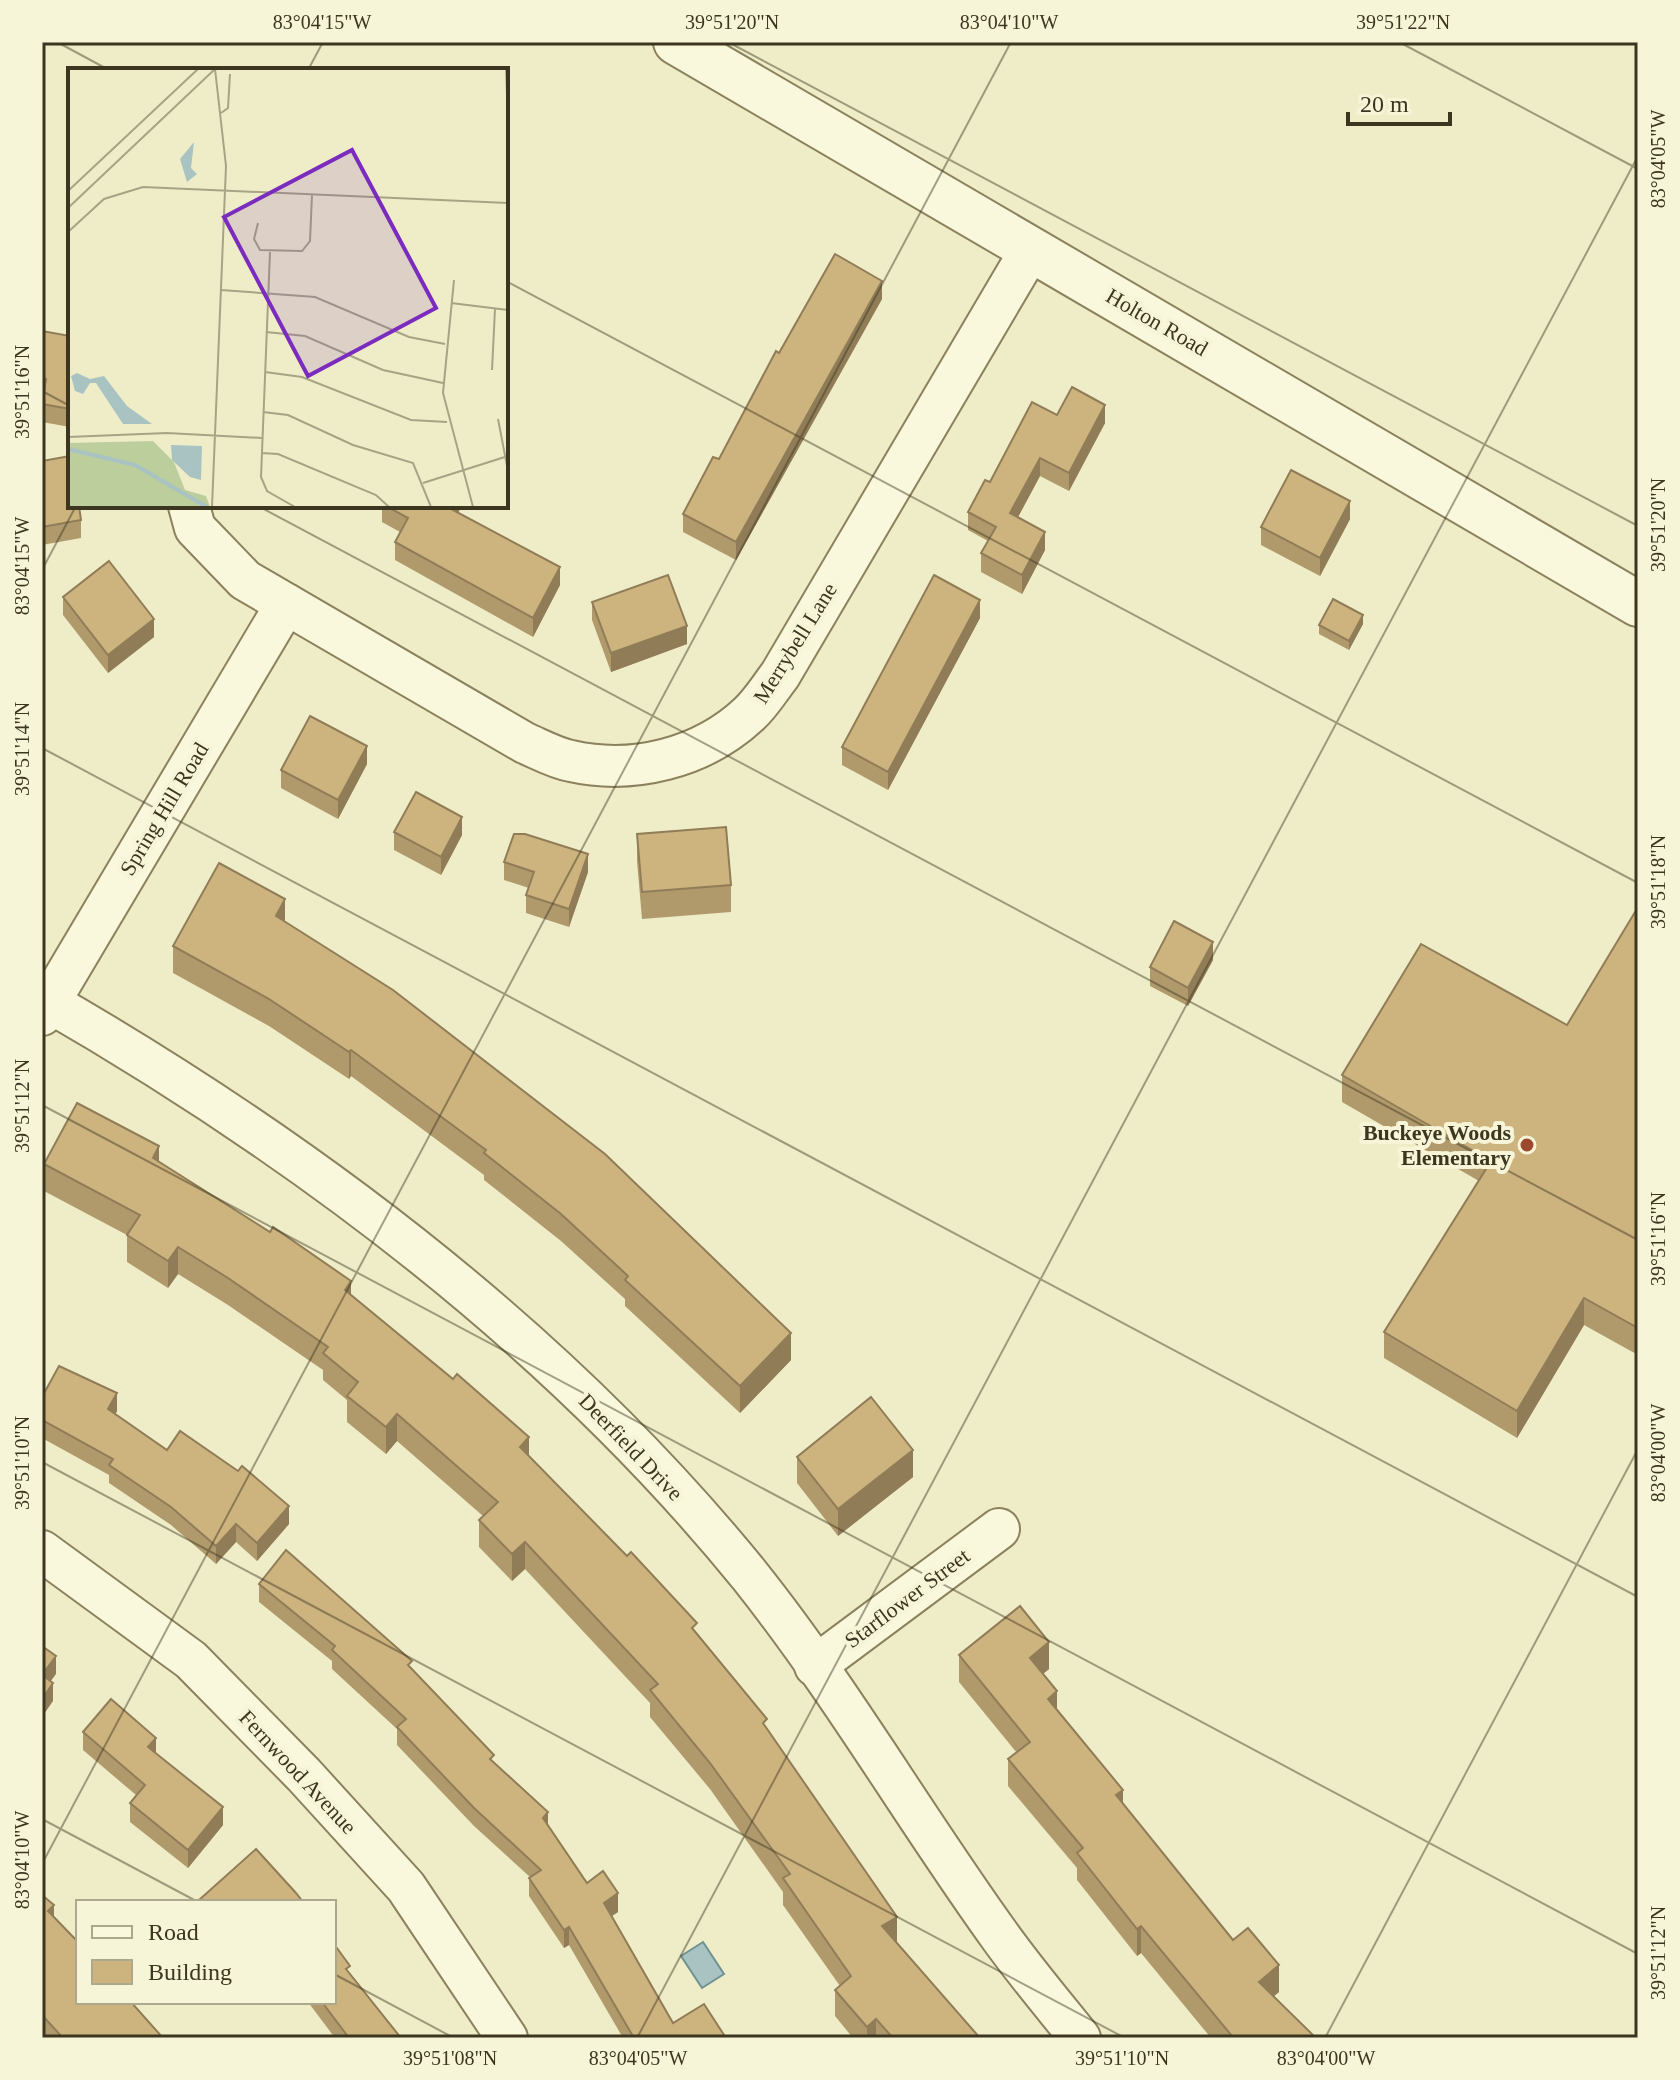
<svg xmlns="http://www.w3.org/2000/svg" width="1680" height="2080" font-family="'Times New Roman',serif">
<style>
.water{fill:#a9c3c2;stroke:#6f9292;stroke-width:2}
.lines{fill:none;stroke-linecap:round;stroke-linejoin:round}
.minor-casing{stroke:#8b815d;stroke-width:44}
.tertiary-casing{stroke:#8b815d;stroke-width:48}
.minor{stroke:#f9f8dc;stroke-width:40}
.tertiary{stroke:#f9f8dc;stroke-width:44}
.wall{fill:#b09a6c}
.shaded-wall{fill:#907d58}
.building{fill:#cdb37e;stroke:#907d58;stroke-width:2}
.ticks{fill:none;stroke:#3c3520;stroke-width:2;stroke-opacity:0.45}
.poi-dot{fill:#9b482c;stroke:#f6f5d8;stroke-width:3}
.labels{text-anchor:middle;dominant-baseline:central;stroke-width:8;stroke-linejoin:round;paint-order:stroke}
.street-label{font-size:22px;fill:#3c3520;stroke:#f6f5d8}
.poi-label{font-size:22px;font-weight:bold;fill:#3c3520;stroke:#f6f5d8;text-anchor:end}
.inset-river{fill:none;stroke:#a9c3c2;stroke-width:4}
.inset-road{fill:none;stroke:#a7a385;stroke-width:2}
.view{fill:#7b2cbf;fill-opacity:0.15;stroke:#7b2cbf;stroke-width:4}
.inset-edge{fill:none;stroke:#3c3520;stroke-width:4}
.neatline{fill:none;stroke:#3c3520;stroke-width:3}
.ticks-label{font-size:20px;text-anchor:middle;fill:#3c3520}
</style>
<rect width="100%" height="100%" fill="#efedc8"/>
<path class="water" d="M703 1942 724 1974 702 1988 681 1956Z"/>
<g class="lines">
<g class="minor-casing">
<g id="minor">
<path d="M189 506 195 528 245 580 525 743C539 749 555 758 571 761 633 775 702 758 749 714 761 703 770 688 780 675L1031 249"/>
<path d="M42 998C306 1150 557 1338 750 1576 840 1689 913 1815 997 1932 1023 1969 1052 2003 1080 2038"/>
<path d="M42 1015 286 604"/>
<path d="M42 1551 191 1660 304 1775 406 1887 507 2038"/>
<path d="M815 1666 999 1529"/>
</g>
</g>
<g class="tertiary-casing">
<path id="tertiary" d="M676 42 1638 604"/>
</g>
<use href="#minor" class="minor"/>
<use href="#tertiary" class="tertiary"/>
</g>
<g class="wall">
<path d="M882 299 736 560 683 532V514L719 459 779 353Z"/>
<path d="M42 331 70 336V427L42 422Z"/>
<path d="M1057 415 1105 423 1069 491 1040 476 1018 517 1045 550 1022 594 981 572V553L988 541 968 530V512L990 482Z"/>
<path d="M42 461 81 520V538L42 545Z"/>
<path d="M382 506H461L458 513 560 585 533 637 395 560V542L400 532 382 522Z"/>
<path d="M1350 519 1320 576 1261 545V527Z"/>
<path d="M63 597 154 637 108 673 63 615Z"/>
<path d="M592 602 687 644 611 672 592 620Z"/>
<path d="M980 618 888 790 842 765V747Z"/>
<path d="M1363 624 1349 650 1319 634V625Z"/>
<path d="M367 764 338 819 281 788V770Z"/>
<path d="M394 832 462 835 441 875 394 850Z"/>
<path d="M637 834 731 885V912L642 919 637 861Z"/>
<path d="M504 862 588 872 569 927 526 913V895L529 888 504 880Z"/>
<path d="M1638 907V1355L1584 1325 1517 1438 1384 1358V1332L1479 1181 1342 1102V1075L1567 1025Z"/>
<path d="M285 922 791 1360 740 1413 625 1306V1299L561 1241 484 1180V1175L351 1076 349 1079 269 1026 173 973V946Z"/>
<path d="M1213 960 1188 1006 1150 986V967Z"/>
<path d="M159 1161 351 1296 529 1456 697 1633 767 1730 897 1943 980 2038H853L835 2016V1990L840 1986 783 1905V1892L710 1789 650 1717V1703L525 1569 512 1581 479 1547V1520L483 1516 397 1441 386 1454 347 1422V1400L323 1380V1370L228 1305 178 1274 168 1288 127 1262V1235L44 1191V1164Z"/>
<path d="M42 1397 117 1411 115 1414 167 1450 289 1524 257 1561 236 1542 216 1564 171 1525 109 1483V1475L42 1438Z"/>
<path d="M797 1457 913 1477 838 1536 797 1483Z"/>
<path d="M259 1584 412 1669 548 1825 587 1883 618 1912 612 1916 673 2023 726 2038H623L569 1945 564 1948 529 1896V1878L530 1877 474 1826 397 1745V1729L332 1669V1661L259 1602Z"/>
<path d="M959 1655 1049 1669 1043 1674 1057 1709 1123 1804 1233 1940 1279 1992 1274 1996 1316 2038H1211L1141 1953 1137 1956 1077 1880V1868L1008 1786V1759L1017 1753 959 1682Z"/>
<path d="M83 1732 156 1753 223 1825 188 1868 130 1822V1803L136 1795 83 1750Z"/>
<path d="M42 1895 54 1917 163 2038H45L42 2035Z"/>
<path d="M350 1973 401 2038H335L308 2002H334Z"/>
</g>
<g class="shaded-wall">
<path d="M882 281V299L736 560V542Z"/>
<path d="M1105 405V423L1069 491V473Z"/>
<path d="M1040 458V476L1010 532V513Z"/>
<path d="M1350 501V519L1320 576V558Z"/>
<path d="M452 506H461V507L451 527V509Z"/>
<path d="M1045 532V550L1022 594V575Z"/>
<path d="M560 567V585L533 637V618Z"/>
<path d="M980 600V618L888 790V772Z"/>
<path d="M1363 615V624L1349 650V641Z"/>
<path d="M154 619V637L108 673V655Z"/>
<path d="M687 626V644L611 672V653Z"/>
<path d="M367 746V764L338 819V800Z"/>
<path d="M462 817V835L441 875V857Z"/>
<path d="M588 854V872L569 927V909Z"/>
<path d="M285 899V926L276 916Z"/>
<path d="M1213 942V960L1188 1006V988Z"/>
<path d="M351 1050V1076L349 1079V1052Z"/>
<path d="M159 1146V1173L153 1158Z"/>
<path d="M178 1247V1274L168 1288V1261Z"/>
<path d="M351 1281V1308L345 1290Z"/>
<path d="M1584 1298V1325L1517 1438V1411Z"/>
<path d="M791 1333V1360L740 1413V1386Z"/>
<path d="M117 1393V1411L108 1427V1409Z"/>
<path d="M397 1414V1441L386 1454V1427Z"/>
<path d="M529 1437V1464L520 1447Z"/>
<path d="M913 1450V1477L838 1536V1509Z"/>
<path d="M289 1506V1524L257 1561V1543Z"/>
<path d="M236 1524V1542L216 1564V1546Z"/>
<path d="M525 1542V1569L512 1581V1554Z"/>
<path d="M1049 1642V1669L1030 1684V1658Z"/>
<path d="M56 1656V1674L42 1693V1675Z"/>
<path d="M53 1683V1701L42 1717V1699Z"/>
<path d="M1057 1691V1718L1048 1699Z"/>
<path d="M156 1738V1756L148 1747Z"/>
<path d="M1123 1790V1816L1116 1795Z"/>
<path d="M223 1807V1825L188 1868V1850Z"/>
<path d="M548 1812V1830L543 1818Z"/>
<path d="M618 1893V1912L604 1921V1903Z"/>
<path d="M54 1905V1925L48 1911Z"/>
<path d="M897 1917V1943L882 1926Z"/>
<path d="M1141 1926V1953L1137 1956V1929Z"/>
<path d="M569 1927V1945L564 1948V1930Z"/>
<path d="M1279 1965V1992L1259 2008V1982Z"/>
<path d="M876 2019V2038H867V2027Z"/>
</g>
<g class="building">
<path d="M835 254 882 281 736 542 683 514 713 457 719 459 776 351 779 353Z"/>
<path d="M42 331 70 336V409L42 404 46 379 42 378Z"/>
<path d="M1072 387 1105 405 1069 473 1040 458 1010 513 1045 532 1022 575 981 553 996 527 968 512 985 480 990 482 1032 402 1057 415Z"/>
<path d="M70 456V506H79L81 520 42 527V461Z"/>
<path d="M1291 470 1350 501 1320 558 1261 527Z"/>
<path d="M386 506H452L451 509 560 567 533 618 395 542 408 518Z"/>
<path d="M109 561 154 619 108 655 63 597Z"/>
<path d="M668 575 687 626 611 653 592 602Z"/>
<path d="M934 575 980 600 888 772 842 747Z"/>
<path d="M1333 599 1363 615 1349 641 1319 625Z"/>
<path d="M310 716 367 746 338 800 281 770Z"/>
<path d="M416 792 462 817 441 857 394 832Z"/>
<path d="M726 827 731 885 642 892 637 834Z"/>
<path d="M514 834H525L588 854 569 909 526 895 534 872 504 862Z"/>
<path d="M219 863 285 899 276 916 393 990 605 1154 791 1333 740 1386 625 1280 628 1276 561 1214 484 1153 486 1150 351 1050 349 1052 269 999 173 946Z"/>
<path d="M1638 907V1328L1584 1298 1517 1411 1384 1332 1491 1161 1342 1075 1421 944 1567 1025Z"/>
<path d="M1174 921 1213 942 1188 988 1150 967Z"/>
<path d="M77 1103 159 1146 153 1158 270 1232 273 1227 351 1281 345 1290 453 1379 457 1374 529 1437 520 1447 627 1556 631 1552 697 1623 692 1628 767 1719 763 1723 897 1917 882 1926 980 2038H893L876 2019 867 2027 835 1990 851 1976 783 1878 790 1874 710 1763 650 1690 658 1684 525 1542 512 1554 479 1520 498 1502 397 1414 386 1427 347 1396 358 1382 323 1353 328 1347 228 1278 178 1247 168 1261 127 1235 140 1215 44 1164Z"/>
<path d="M59 1366 117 1393 108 1409 167 1450 180 1431 238 1471 242 1466 289 1506 257 1543 236 1524 216 1546 171 1507 109 1465 113 1459 42 1420V1397Z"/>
<path d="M871 1397 913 1450 838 1509 797 1457Z"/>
<path d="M286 1550 412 1661 408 1665 494 1755 490 1759 548 1812 543 1818 587 1883 603 1871 618 1893 604 1903 673 2023 704 2004 726 2038H634L569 1927 564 1930 529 1878 541 1870 474 1808 397 1727 406 1719 332 1650 335 1646 259 1584Z"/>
<path d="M1020 1606 1049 1642 1030 1658 1057 1691 1048 1699 1123 1790 1116 1795 1233 1940 1248 1928 1279 1965 1259 1982 1316 2038H1230L1232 2036 1141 1926 1137 1929 1077 1853 1083 1848 1008 1759 1030 1742 959 1655Z"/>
<path d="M42 1646 56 1656 42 1675Z"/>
<path d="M42 1675 53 1683 42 1699Z"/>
<path d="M111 1699 156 1738 148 1747 223 1807 188 1850 130 1803 145 1785 83 1732Z"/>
<path d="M256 1849 296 1893 303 1902H200L199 1900Z"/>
<path d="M42 1895 54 1905 48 1911 78 1942V2002H131L163 2038H63L42 2015Z"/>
<path d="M334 1944 350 1966 346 1969 401 2038H349L322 2002H334Z"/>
</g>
<path class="ticks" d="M57 42 109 70M728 42 1638 526M1399 42 1638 169M308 70 323 42M506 281 1638 883M42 391 70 406M258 506 1638 1240M42 570 76 506M42 748 1638 1597M42 1105 1638 1954M42 1462 1125 2038M42 1819 198 1902M42 1864 1011 42M334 1974 454 2038M637 2038 1638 156M1325 2038 1638 1449"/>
<circle class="poi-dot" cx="1527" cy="1145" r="8"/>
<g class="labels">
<g class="street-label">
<text transform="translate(1157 322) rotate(30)">Holton Road</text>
<text transform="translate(795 643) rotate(-58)">Merrybell Lane</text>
<text transform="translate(164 809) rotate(-59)">Spring Hill Road</text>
<text transform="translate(631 1447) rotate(46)">Deerfield Drive</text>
<text transform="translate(907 1598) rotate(-37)">Starflower Street</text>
<text transform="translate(298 1772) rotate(47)">Fernwood Avenue</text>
</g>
<g class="poi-label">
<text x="1511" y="1132">Buckeye Woods<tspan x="1511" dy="25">Elementary</tspan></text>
</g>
</g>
<g transform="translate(68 68)">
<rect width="440" height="440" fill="#efedc8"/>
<path d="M85 373 106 394 117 422 138 428 142 439H0V375Z" fill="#bbce9c"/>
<path d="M126 74 123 100 129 106 119 114 112 91ZM9 305 22 311 36 308 59 338 84 356H55L28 315H22L15 326 7 323 3 308ZM103 377 134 378 133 412 122 409 104 392Z" fill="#a9c3c2"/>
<path class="inset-river" d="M0 381 67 397 139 439"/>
<path class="inset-road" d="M438 1 440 54M153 45 160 40 162 6M0 123 130 1M0 140 147 1M190 155 186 171 192 182 234 183 242 173 244 127M0 164 36 131 75 119 440 135M202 184 193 409 199 423 227 439M386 212 375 325 405 439M153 222 247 229 341 269 377 276M383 235 440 242M198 264 237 268 315 302 375 315M424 302 427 241M197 304 234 309 343 352 379 354M195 344 220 347 285 377 345 395 363 439M430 351 440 403M0 369 99 365 194 370M193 385 210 386 308 427 321 439M355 415 440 388M144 439 158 98 147 1"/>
<path class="view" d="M284 82 368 240 240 308 156 149Z"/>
<rect width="440" height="440" class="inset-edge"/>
</g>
<rect width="1680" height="2080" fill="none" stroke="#f6f5d8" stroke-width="88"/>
<rect x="76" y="1900" width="260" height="104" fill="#f6f5d8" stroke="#aca88e" stroke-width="2"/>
<rect x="92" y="1926" width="40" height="12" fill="#f9f8dc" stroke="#aca88e" stroke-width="2"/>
<text x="148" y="1940" font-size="24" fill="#3c3520">Road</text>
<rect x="92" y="1960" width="40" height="24" fill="#cdb37e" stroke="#aca88e" stroke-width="2"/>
<text x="148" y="1980" font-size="24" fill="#3c3520">Building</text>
<path d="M1348 112v12h102v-12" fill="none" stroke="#3c3520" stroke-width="4"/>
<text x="1360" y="112" font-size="24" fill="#3c3520" stroke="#f6f5d8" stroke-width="6" paint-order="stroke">20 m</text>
<rect x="44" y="44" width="1592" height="1992" class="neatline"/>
<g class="ticks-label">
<text x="322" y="29">83°04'15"W</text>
<text x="732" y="29">39°51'20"N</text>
<text x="1009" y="29">83°04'10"W</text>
<text x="1403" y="29">39°51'22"N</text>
<text transform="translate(1658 159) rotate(-90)" y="7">83°04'05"W</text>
<text transform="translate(22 392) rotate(-90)" y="7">39°51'16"N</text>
<text transform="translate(1658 525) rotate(-90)" y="7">39°51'20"N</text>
<text transform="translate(22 566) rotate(-90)" y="7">83°04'15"W</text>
<text transform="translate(22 749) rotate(-90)" y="7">39°51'14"N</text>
<text transform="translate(1658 882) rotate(-90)" y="7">39°51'18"N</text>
<text transform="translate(22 1106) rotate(-90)" y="7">39°51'12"N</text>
<text transform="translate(1658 1239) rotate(-90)" y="7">39°51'16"N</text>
<text transform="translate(1658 1453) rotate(-90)" y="7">83°04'00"W</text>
<text transform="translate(22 1463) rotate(-90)" y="7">39°51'10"N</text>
<text transform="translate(22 1860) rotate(-90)" y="7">83°04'10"W</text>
<text transform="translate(1658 1953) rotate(-90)" y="7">39°51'12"N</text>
<text x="450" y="2065">39°51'08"N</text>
<text x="638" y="2065">83°04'05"W</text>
<text x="1122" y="2065">39°51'10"N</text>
<text x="1326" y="2065">83°04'00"W</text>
</g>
</svg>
